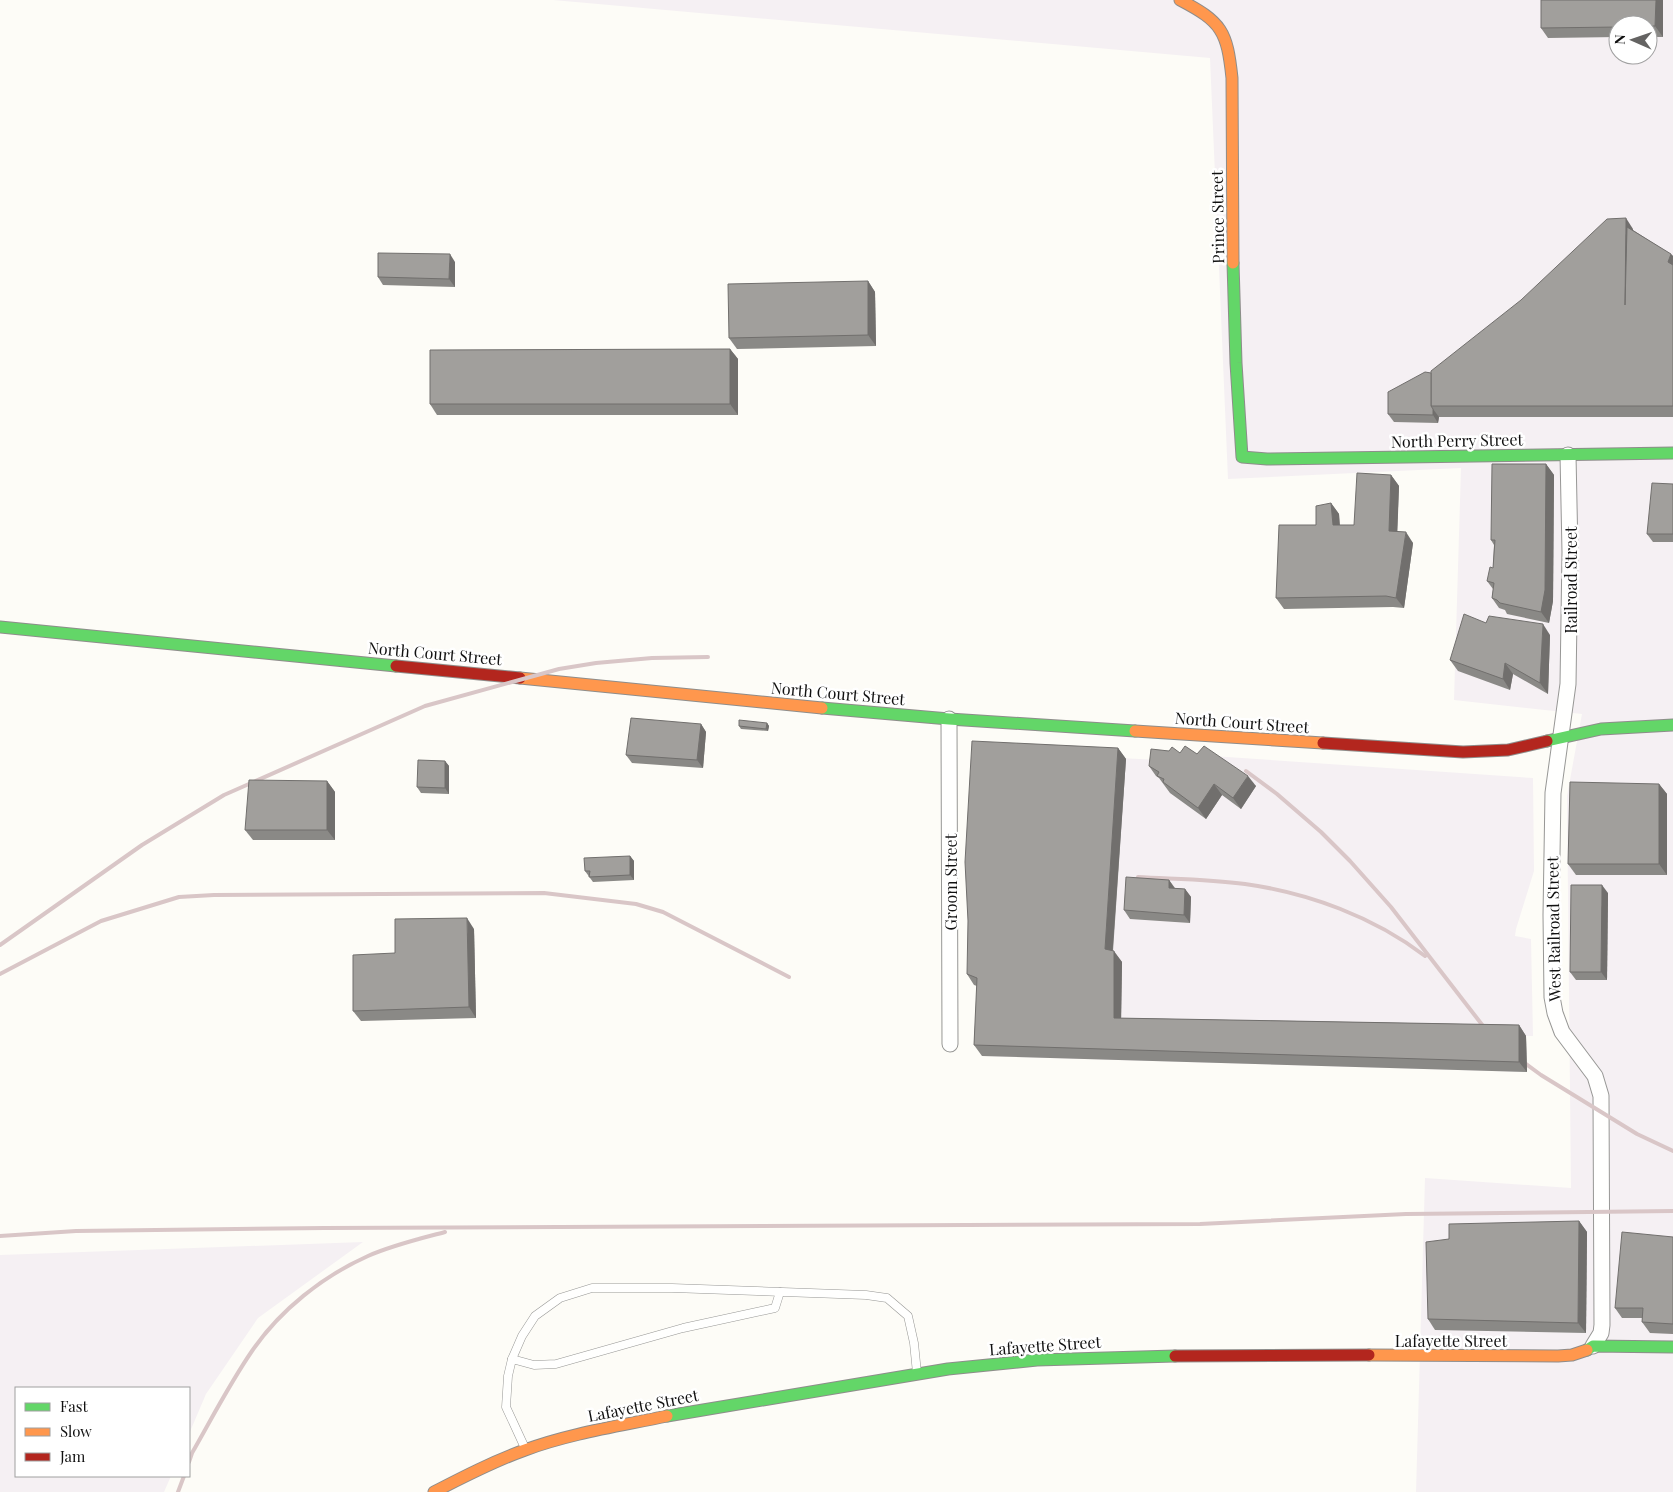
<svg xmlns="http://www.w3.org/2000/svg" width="1673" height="1492" font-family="'Playfair Display',serif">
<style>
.industrial{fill:#f5f0f3;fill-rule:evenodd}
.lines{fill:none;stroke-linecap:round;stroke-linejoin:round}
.lane-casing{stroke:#979795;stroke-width:9}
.street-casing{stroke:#979795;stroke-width:17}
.fast-casing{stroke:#8e8d8b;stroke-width:13}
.slow-casing{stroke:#8e8d8b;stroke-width:13}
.jam-casing{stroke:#8e8d8b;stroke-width:13}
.lane{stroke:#fffffe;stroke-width:8}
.street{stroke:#fffffe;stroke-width:15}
.fast{stroke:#63d668;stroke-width:11}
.slow{stroke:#ff974d;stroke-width:11}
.jam{stroke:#b3261e;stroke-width:11}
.rail{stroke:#d9c6c7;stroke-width:4}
.wall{fill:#8a8986}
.shaded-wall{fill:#716f6d}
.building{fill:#a19f9c;stroke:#716f6d}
.labels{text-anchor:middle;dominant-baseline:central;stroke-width:5;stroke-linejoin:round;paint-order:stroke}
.street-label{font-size:16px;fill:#111;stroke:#fff}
</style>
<rect width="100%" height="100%" fill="#fdfcf7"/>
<g class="industrial">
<path d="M553 0H1673V1492H1416L1425 1178 1571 1188 1567 796 1582 714 1454 700 1461 468 1228 479 1210 58ZM1618 25H1648V55H1618Z"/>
<path d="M980 751 1159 760 1212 756 1533 778 1534 871 1516 929 1515 936 1531 939 1533 1036H1526L1527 1072 982 1056 985 989Z"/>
<path d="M363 1242 258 1318 206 1394 189 1434V1388H16V1476H171L164 1492H0V1255Z"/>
</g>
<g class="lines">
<g class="lane-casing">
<g id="lane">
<path d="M512 1359 534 1365 556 1364 683 1328 775 1308 780 1292"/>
<path d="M525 1448 506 1407 508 1376 512 1359 522 1336 535 1316 560 1298 592 1288H672L866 1295 887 1298 908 1316 914 1343 917 1373"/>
</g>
</g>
<g class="street-casing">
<g id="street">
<path d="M1568 455 1570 552 1568 684 1553 793 1551 915 1552 997 1555 1013 1562 1032 1595 1076 1601 1096 1602 1325 1601 1333 1593 1346"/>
<path d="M949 719 950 1044"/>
</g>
</g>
<g class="fast-casing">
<g id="fast">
<path d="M1233 263 1236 363 1242 457 1267 459 1673 453"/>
<path d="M0 627 396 666"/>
<path d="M822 708 949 719 1135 731"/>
<path d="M1547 741 1601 729 1673 725"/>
<path d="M1587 1350 1593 1346 1673 1347"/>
<path d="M667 1416 948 1369 1037 1360 1175 1356"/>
</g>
</g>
<g class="slow-casing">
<g id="slow">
<path d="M1180 0C1222 22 1227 31 1232 78L1233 263"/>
<path d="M520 678 822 708"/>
<path d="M1135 731 1323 743"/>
<path d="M1369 1355 1558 1356 1572 1355 1587 1350"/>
<path d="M434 1492C463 1477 494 1461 525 1450 571 1433 620 1426 667 1416"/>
</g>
</g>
<g class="jam-casing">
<g id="jam">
<path d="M396 666 520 678"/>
<path d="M1323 743 1463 752 1508 750 1547 741"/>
<path d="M1175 1356 1369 1355"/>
</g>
</g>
<use href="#lane" class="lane"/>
<use href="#street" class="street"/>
<use href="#fast" class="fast"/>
<use href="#slow" class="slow"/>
<use href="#jam" class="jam"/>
<g class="rail">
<path d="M1246 771 1277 794 1321 832 1350 861 1391 907 1490 1035"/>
<path d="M1138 877C1174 879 1210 879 1245 884 1309 893 1374 917 1425 956"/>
<path d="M0 945 142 845 224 795 425 706 559 669 596 663 652 658 708 657"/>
<path d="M0 974 101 921 179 897 214 895 544 893 636 904 663 912 789 977"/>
<path d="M1515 1056 1541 1075 1637 1134 1673 1151"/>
<path d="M0 1236 76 1231 325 1228 1200 1224 1406 1214 1673 1211"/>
<path d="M189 1462 192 1453C212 1418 230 1383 252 1351 280 1310 323 1276 368 1256 393 1245 419 1239 445 1232"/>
<path d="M178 1492 184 1476"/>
</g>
</g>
<g class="wall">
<path d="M1663 0V37H1648V25H1618V37L1548 38 1541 28Z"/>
<path d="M1633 229V230L1673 256V417H1439L1438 423 1394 422 1388 414 1431 373Z"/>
<path d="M455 262V287L383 285 378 277Z"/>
<path d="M868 281 875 292 876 346 737 349 729 338Z"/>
<path d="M730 349 738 359V415H437L430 404Z"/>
<path d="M1546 464 1554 475 1553 601 1549 623 1507 614 1505 610 1499 608 1492 598 1493 589 1487 581 1493 568 1494 545 1491 540Z"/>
<path d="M1391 475 1399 486 1397 532 1413 543 1404 608 1393 607 1284 609 1276 598 1316 525 1331 503 1339 514 1340 525H1354Z"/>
<path d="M1673 484V542H1653L1647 534Z"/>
<path d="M1550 635 1548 694 1513 674 1510 690 1458 671 1450 660Z"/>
<path d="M767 723 769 726 768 731 741 729 739 726Z"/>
<path d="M701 724 706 732 703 768 632 763 626 755Z"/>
<path d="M1118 748 1126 759 1113 951 1122 962 1121 1018 1519 1025 1526 1036 1527 1072 982 1056 974 1045 977 986 974 985 967 974Z"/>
<path d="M1180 753 1197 754 1256 786 1241 809 1222 795 1206 819 1170 793 1159 778 1156 776 1149 766Z"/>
<path d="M445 761 449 766V794L421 793 417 787Z"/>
<path d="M327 781 335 792V840H253L245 830Z"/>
<path d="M1659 784 1667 794V875H1576L1568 864Z"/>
<path d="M630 856 634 861V880L593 882 585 871Z"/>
<path d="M1169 880 1175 888 1185 889 1191 897 1190 923 1130 919 1124 910Z"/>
<path d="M1608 893 1607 980H1576L1570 972Z"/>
<path d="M474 929 476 1018 361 1021 353 1011Z"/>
<path d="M1579 1221 1587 1232 1586 1333 1435 1330 1428 1319Z"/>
<path d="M1673 1237V1334L1650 1333 1642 1322V1318H1622L1615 1308Z"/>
</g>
<g class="shaded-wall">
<path d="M1656 0H1663V37L1655 26Z"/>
<path d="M1626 218 1633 229V316L1625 305Z"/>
<path d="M450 254 455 262V287L449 279Z"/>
<path d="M1671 254 1673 256V268L1668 262Z"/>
<path d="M868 281 875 292 876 346 868 335Z"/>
<path d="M730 349 738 359V415L730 404Z"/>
<path d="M1433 409 1439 417 1438 423 1433 415Z"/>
<path d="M1546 464 1554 475 1553 601 1549 623 1541 612Z"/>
<path d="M1391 475 1399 486 1397 542 1389 531Z"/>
<path d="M1331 503 1339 514 1340 535 1333 525Z"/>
<path d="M1406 532 1413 543 1404 608 1396 598Z"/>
<path d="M1543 624 1550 635 1548 694 1540 683Z"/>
<path d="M1505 663 1513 674 1510 690 1503 679Z"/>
<path d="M767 723 769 726 768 731 766 729Z"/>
<path d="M701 724 706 732 703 768 697 760Z"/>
<path d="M1118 748 1126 759 1112 959 1105 949Z"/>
<path d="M445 761 449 766V794L445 788Z"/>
<path d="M1248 776 1256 786 1241 809 1233 798Z"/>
<path d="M327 781 335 792V840L327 830Z"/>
<path d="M1214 784 1222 795 1206 819 1198 808Z"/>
<path d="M1659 784 1667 794V875L1659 864Z"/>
<path d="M630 856 634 861V880L630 875Z"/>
<path d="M1169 880 1175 889 1169 888Z"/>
<path d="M1602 885 1608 893 1607 980 1601 972Z"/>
<path d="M1185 889 1191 897 1190 923 1184 915Z"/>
<path d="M467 918 474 929 476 1018 469 1007Z"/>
<path d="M1114 951 1122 962 1121 1028 1114 1018Z"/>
<path d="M1519 1025 1526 1036 1527 1072 1519 1062Z"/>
<path d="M1579 1221 1587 1232 1586 1333 1578 1323Z"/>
</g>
<g class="building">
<path d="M1541 0H1656L1655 26H1648V25H1618V27L1541 28Z"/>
<path d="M1626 218 1625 305 1627 227 1671 254 1668 262 1673 265V406H1431V371L1521 300 1607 219Z"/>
<path d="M378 253 450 254 449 279 378 277Z"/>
<path d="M868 281V335L729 338 728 284Z"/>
<path d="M730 349V404H430V350Z"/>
<path d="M1425 372 1431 373V406L1433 409V415L1388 414V392Z"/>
<path d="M1492 464H1546L1545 590 1541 612 1500 603 1497 600 1492 598 1494 583 1487 581 1490 567 1493 568 1495 540H1491Z"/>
<path d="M1357 473 1391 475 1389 531 1406 532 1396 598 1386 596 1276 598 1279 525H1316V506L1331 503 1333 525H1354Z"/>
<path d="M1652 483 1673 484V534H1647Z"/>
<path d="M1464 614 1486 623 1489 616 1543 624 1540 683 1505 663 1503 679 1450 660Z"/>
<path d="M631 718 701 724 697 760 626 755Z"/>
<path d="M739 720 767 723 766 729 739 726Z"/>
<path d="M972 741 1118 748 1105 949 1114 951V1018L1519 1025V1062L974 1045 977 978 967 974 968 921 965 862Z"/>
<path d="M1185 746 1197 754 1204 746 1248 776 1233 798 1214 784 1198 808 1163 782 1164 779 1157 776 1159 772 1149 766 1151 749 1169 751 1172 747 1180 753Z"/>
<path d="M418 760 445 761V788L417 787Z"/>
<path d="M249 780 327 781V830H245Z"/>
<path d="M1570 782 1659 784V864H1568Z"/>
<path d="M630 856V875L589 877 590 871H585L584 858Z"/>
<path d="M1126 877 1169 880V888L1185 889 1184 915 1124 910Z"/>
<path d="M1571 885H1602L1601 972H1570Z"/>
<path d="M467 918 469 1007 353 1011V955L395 953V919Z"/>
<path d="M1579 1221 1578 1323 1428 1319 1426 1242 1449 1239V1224Z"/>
<path d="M1622 1232 1673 1237V1324L1642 1322 1643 1308H1615Z"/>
</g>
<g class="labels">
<g class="street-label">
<text transform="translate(1217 217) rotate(-91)">Prince Street</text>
<text transform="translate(1457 440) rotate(-1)">North Perry Street</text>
<text transform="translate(1570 580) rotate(-90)">Railroad Street</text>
<text transform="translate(435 653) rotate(5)">North Court Street</text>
<text transform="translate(838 693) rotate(5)">North Court Street</text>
<text transform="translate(1242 722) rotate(4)">North Court Street</text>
<text transform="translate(950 882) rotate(-90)">Groom Street</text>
<text transform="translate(1553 929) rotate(-91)">West Railroad Street</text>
<text x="1451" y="1340">Lafayette Street</text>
<text transform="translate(1045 1345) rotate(-4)">Lafayette Street</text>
<text transform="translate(643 1405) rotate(-11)">Lafayette Street</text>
</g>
</g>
<rect x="15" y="1387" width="175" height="90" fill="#ffffff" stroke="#a0a0a0"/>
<rect x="25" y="1403" width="25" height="8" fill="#63d668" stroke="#a0a0a0"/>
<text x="60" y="1412" font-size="15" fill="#111111">Fast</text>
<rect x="25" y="1428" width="25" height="8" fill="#ff974d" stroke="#a0a0a0"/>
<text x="60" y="1437" font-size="15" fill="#111111">Slow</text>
<rect x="25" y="1453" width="25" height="8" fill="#b3261e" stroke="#a0a0a0"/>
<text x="60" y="1462" font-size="15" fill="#111111">Jam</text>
<g transform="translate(1633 40) rotate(272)"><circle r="24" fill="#ffffff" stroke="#a0a0a0"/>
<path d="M0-4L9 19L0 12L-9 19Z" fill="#646362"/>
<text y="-8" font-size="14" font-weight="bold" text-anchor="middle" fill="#111111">N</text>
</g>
</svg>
